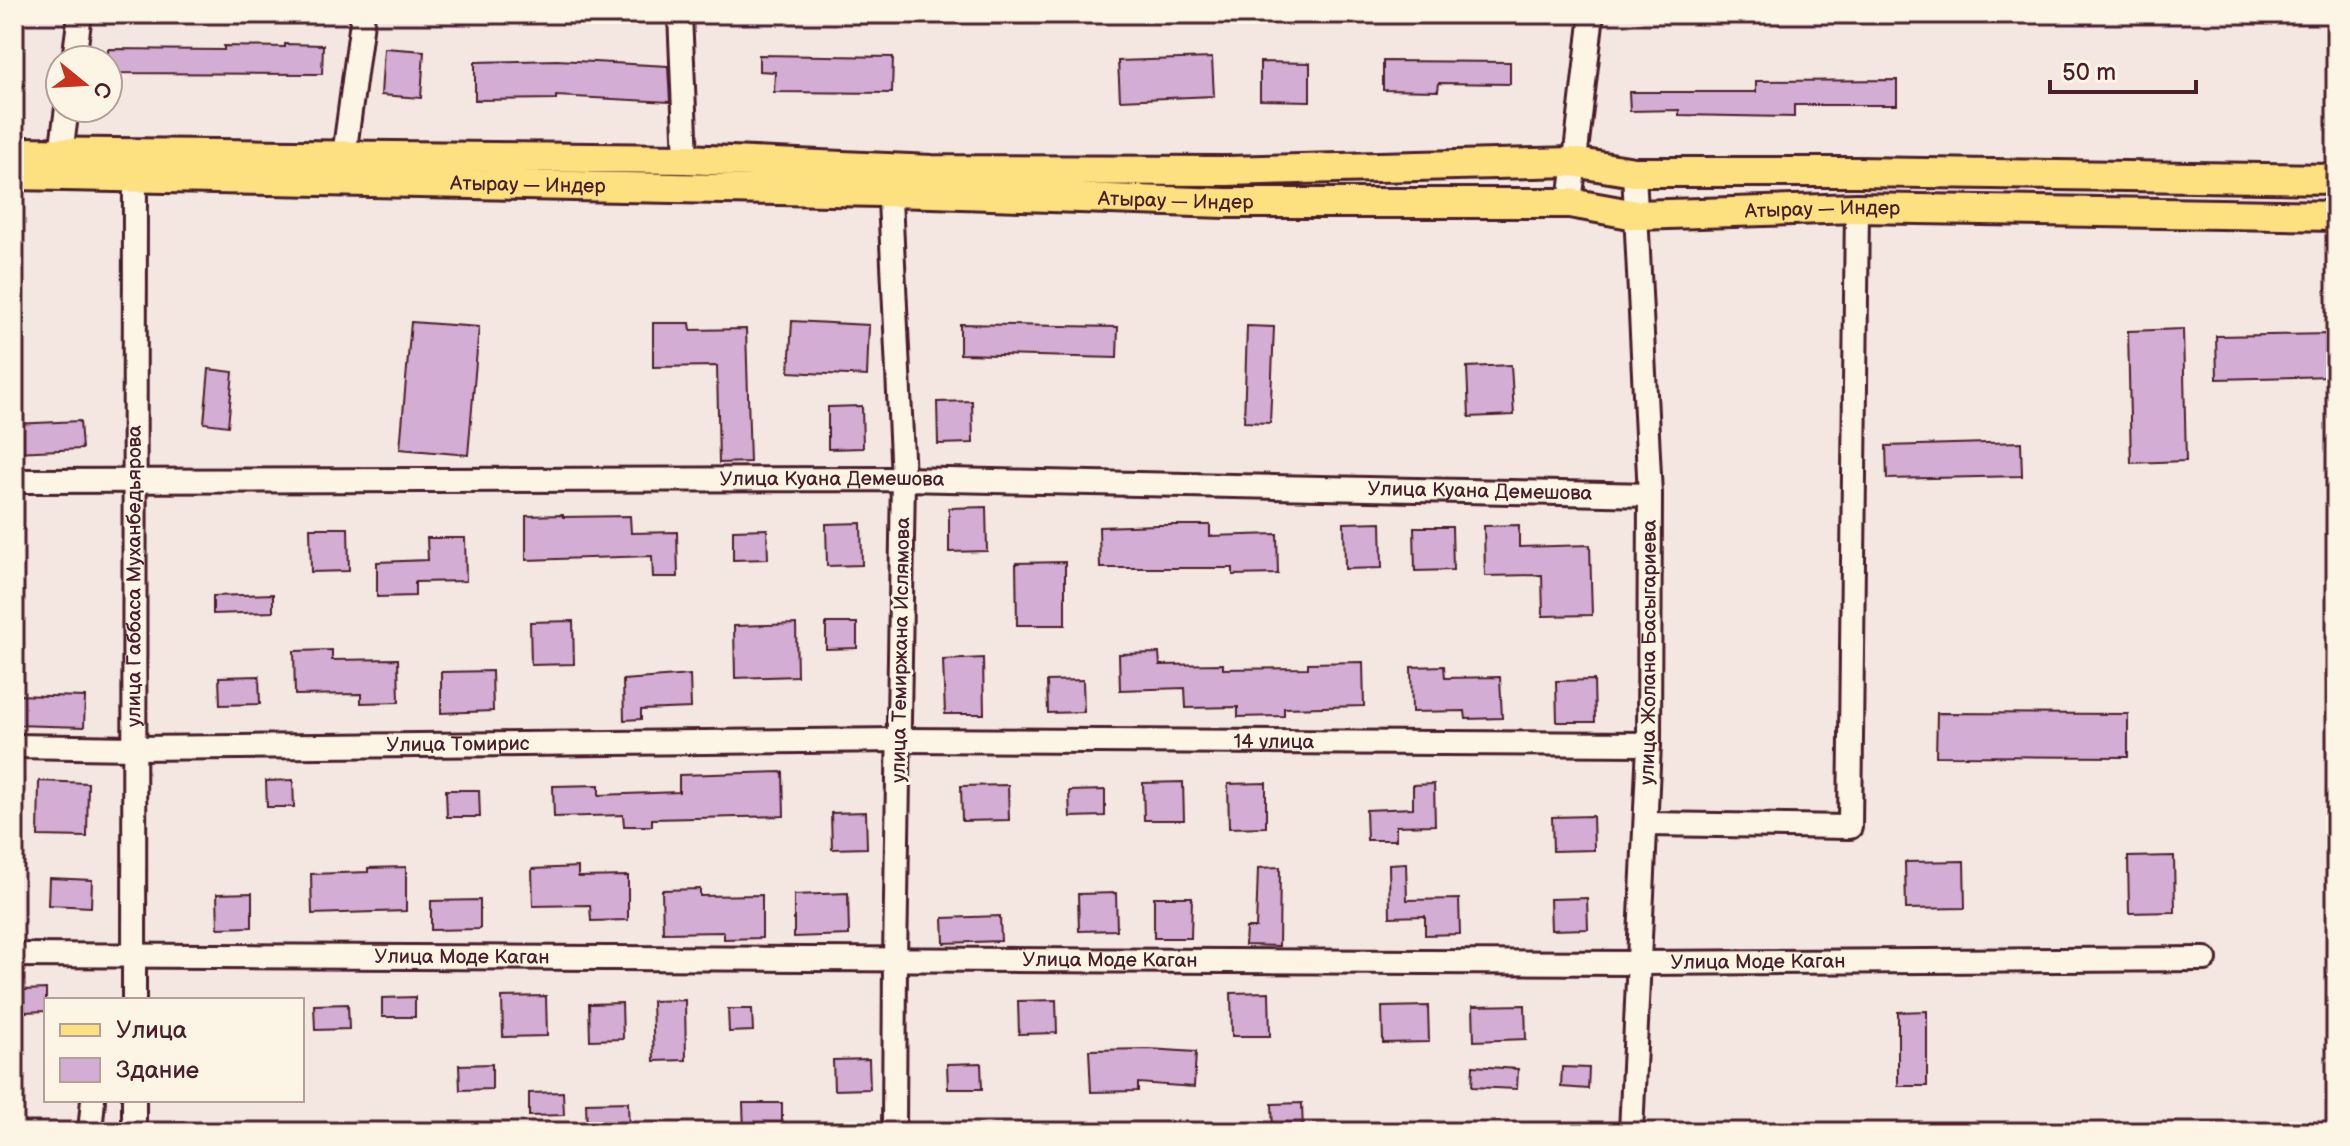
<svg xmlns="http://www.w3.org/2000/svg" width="2350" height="1146" font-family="'Balsamiq Sans',sans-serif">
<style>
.building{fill:#d4add4;stroke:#4a1f2b;stroke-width:2}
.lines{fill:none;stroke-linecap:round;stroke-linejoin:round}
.minor-casing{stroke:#4a1f2b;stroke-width:28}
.major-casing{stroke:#4a1f2b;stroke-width:34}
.minor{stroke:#fcf5e5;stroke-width:22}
.major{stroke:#fde080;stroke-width:28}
.labels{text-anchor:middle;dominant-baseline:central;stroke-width:6;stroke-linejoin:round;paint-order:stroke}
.street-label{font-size:20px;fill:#4a1f2b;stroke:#fcf5e5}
</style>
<rect width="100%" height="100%" fill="#f4e7e2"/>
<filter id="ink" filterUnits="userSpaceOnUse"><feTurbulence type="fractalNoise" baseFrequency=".0125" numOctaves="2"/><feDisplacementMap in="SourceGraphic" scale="16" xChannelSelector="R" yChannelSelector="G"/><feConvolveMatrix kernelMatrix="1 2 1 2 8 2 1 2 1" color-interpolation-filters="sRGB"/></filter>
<g filter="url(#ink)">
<g class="building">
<path d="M285 44 323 45 322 74 108 73V49L224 50V46L285 47Z"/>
<path d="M384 48 424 51 421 98 381 95Z"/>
<path d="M759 55 893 57 892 93 774 92 775 72 759 71Z"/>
<path d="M1212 58 1214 96 1120 100 1118 61Z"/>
<path d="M557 60 668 66 670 102 556 96V99L475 100V62Z"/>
<path d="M1383 61 1510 62V84L1439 83 1438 91 1383 90Z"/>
<path d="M1260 62 1310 63V101L1260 100Z"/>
<path d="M1897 80V105H1794V117L1679 115V110L1630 111 1629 92H1756V81Z"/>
<path d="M792 321 869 325 867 376 789 372Z"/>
<path d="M411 322 479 327 468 455 400 449Z"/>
<path d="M653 323H690L691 330 746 329 750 462 719 463 717 366 653 367Z"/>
<path d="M960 324 1118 327 1117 358 960 354Z"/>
<path d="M1247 326 1274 327 1270 423 1244 422Z"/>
<path d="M2183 329 2186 461 2131 463 2128 331Z"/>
<path d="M2329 334 2330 376 2217 379 2216 336Z"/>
<path d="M1511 365 1514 415 1469 417 1467 367Z"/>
<path d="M209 369 233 372 228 426 204 423Z"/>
<path d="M972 401 973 443 938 444 937 402Z"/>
<path d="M862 406 863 448 828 449V407Z"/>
<path d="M80 421 82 449 14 452V424Z"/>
<path d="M2021 442 2022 476 1887 479 1886 446Z"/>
<path d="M986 507 987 551 949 552V508Z"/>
<path d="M563 515V517L630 516 631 533 677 532 678 577H653L652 556 526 560V516Z"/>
<path d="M1381 522 1382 568 1345 569 1344 523Z"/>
<path d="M861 523 862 565 827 566 826 524Z"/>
<path d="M1158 525H1210V536L1277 534 1278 574 1233 575V568H1100L1099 527Z"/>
<path d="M1519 525V547L1590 545 1592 615 1543 616 1542 575 1485 576 1484 526Z"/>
<path d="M1414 527H1452L1453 570 1415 571Z"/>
<path d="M310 528H348L349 571 311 572Z"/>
<path d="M767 529 768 559 733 560V530Z"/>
<path d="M427 538H465L466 581 415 582V596L377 597V562L428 560Z"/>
<path d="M1065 562V625H1017L1016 563Z"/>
<path d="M273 594V612L213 614V596Z"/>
<path d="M573 621 574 664 531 665 530 622Z"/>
<path d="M826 623H857V648L826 649Z"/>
<path d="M796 624 797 676 735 678 734 626Z"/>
<path d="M332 650V660L398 659 399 702 361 703V694L295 695 294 651Z"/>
<path d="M1159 653 1160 665 1223 664V669L1308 668V663L1363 662 1364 706 1284 708V716L1238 717V707L1186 708 1185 688 1120 690 1119 654Z"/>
<path d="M983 658 984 714H945L943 660Z"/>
<path d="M1444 666 1445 678 1500 677 1502 718 1466 719 1465 711 1412 712 1411 667Z"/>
<path d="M492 671 493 711 441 713V672Z"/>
<path d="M690 675 691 708 641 710V719L624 720 623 680Z"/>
<path d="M259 676 260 704 220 705 219 677Z"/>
<path d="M1083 680 1084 712 1048 713 1047 681Z"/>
<path d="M1594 680 1595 722H1557L1556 681Z"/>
<path d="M14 695 85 697 84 727 14 725Z"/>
<path d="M1937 713 2128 714V757L1936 756Z"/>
<path d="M783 772 784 816 652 819V826H624L623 815 554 817 553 786 599 785V795L679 792V775Z"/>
<path d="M293 780 294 807H267L266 781Z"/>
<path d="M39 781 88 783 87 837 38 836Z"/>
<path d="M1183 782 1184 820H1144L1143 783Z"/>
<path d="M1266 783V827L1229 828 1228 784Z"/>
<path d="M1434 784 1435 825 1396 826V840H1367L1366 810 1413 808V785Z"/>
<path d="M1008 785 1009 820 962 821 961 786Z"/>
<path d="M446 790H479L480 817H447Z"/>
<path d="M1105 790V816L1070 817 1069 791Z"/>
<path d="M866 812 867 848 832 849 831 813Z"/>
<path d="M1593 816 1594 850 1553 851 1552 817Z"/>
<path d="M2174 856 2175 912 2129 913 2128 857Z"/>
<path d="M1964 861 1965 908 1906 909 1905 862Z"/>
<path d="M1406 863 1407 900 1459 899 1460 934 1425 935V916L1390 917 1389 864Z"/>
<path d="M406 867V911L312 914 311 874 368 872V868Z"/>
<path d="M578 867V877L628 876V920L591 921 590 905 533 906 532 869Z"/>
<path d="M1280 867 1279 946 1245 945 1246 928H1256L1258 868Z"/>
<path d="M49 878 92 880 91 907 48 905Z"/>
<path d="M700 889V896L762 895V938L724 939V932L663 933 662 890Z"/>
<path d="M252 893V927L218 928 217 894Z"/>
<path d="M848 893 849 935 794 937V895Z"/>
<path d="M1116 893 1117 930 1079 931 1078 894Z"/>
<path d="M1154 897H1192L1191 938H1154Z"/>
<path d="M1587 898 1588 929 1551 930 1550 899Z"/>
<path d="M480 900V929L431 930V901Z"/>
<path d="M1000 916 1001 941 944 943 943 918Z"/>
<path d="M46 989V1011L24 1012 23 990Z"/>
<path d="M1269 992 1270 1036H1232L1231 993Z"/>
<path d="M546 996 547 1036 503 1037 502 997Z"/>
<path d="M415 997V1017H382V998Z"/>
<path d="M685 1000 686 1060 654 1061 652 1001Z"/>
<path d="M1056 1000 1057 1033 1019 1034 1018 1001Z"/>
<path d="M622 1003 623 1039 590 1040 589 1004Z"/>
<path d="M348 1004 349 1029 315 1030 314 1005Z"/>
<path d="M1525 1005 1526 1039 1474 1041 1473 1006Z"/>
<path d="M1428 1006 1429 1042 1383 1043 1382 1007Z"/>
<path d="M728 1009H752L753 1031 729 1032Z"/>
<path d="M1927 1011V1086H1898V1012Z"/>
<path d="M1149 1049 1196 1052 1194 1087 1138 1083V1091L1091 1092 1089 1050Z"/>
<path d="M869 1059 870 1089 834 1090 833 1060Z"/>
<path d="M981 1063 982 1089H948L947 1064Z"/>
<path d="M492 1064V1089L460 1090 459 1065Z"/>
<path d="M1473 1066 1518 1069 1517 1089 1472 1087Z"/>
<path d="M1562 1067 1589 1068 1588 1089 1561 1087Z"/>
<path d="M563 1092 564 1115 529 1116V1093Z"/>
<path d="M628 1102 629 1132H587L586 1103Z"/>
<path d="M743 1103H782V1132H744Z"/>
<path d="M1302 1103 1303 1132H1273L1272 1104Z"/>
</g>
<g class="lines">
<g class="minor-casing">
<g id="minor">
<path d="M680 14 686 159"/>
<path d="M74 60 80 14"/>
<path d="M61 153 67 108"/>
<path d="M344 156 363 14"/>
<path d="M889 178 903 479 895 959 894 1132"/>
<path d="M1570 203 1592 14"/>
<path id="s1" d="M14 481 903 479 1650 495"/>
<path id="s2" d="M14 746 134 748 900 740 1649 744"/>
<path d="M1646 824 1850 827 1857 208"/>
<path id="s3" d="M14 955 1639 963 2205 959"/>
<path id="s4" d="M134 1000 135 161"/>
<path d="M134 1100V1132"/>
<path d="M90 1132 93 1100"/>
<path id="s5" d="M1631 1132 1649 744 1650 495 1634 172"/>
</g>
</g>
<g class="major-casing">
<g id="major">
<path d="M14 152 686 159 932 170 1227 171 1573 162 1634 172H1857L2336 179"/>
<path id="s6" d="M14 175 932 193 1225 203H1570L1636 215 1857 208 2336 216"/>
</g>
</g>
<use href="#minor" class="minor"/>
<use href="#major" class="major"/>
</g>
</g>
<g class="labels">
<g class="street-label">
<text stroke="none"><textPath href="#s6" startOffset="514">Атырау — Индер</textPath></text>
<text stroke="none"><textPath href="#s6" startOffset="1162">Атырау — Индер</textPath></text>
<text stroke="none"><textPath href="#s6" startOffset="1810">Атырау — Индер</textPath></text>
<text stroke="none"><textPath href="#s1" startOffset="818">Улица Куана Демешова</textPath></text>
<text stroke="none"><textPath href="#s1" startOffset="1466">Улица Куана Демешова</textPath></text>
<text stroke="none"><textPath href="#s4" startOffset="424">улица Габбаса Муханбедьярова</textPath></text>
<text transform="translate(901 650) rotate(-89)">улица Темиржана Ислямова</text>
<text stroke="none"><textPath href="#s5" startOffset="480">улица Жолана Басыгариева</textPath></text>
<text stroke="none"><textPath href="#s2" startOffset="1260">14 улица</textPath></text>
<text stroke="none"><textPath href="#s2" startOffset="444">Улица Томирис</textPath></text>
<text stroke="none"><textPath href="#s3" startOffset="448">Улица Моде Каган</textPath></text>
<text stroke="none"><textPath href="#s3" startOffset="1096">Улица Моде Каган</textPath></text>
<text stroke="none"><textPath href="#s3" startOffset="1744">Улица Моде Каган</textPath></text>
</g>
</g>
<rect width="2350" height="1146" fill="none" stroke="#fcf5e5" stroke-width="48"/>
<rect x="24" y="24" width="2302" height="1098" fill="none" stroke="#4a1f2b" stroke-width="3" filter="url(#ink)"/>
<rect x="44" y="998" width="260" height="104" fill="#fcf5e5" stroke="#b59f9b" stroke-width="2"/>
<rect x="60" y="1024" width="40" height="12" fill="#fde080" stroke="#b59f9b" stroke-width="2"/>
<text x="116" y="1038" font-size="24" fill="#4a1f2b">Улица</text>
<rect x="60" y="1058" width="40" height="24" fill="#d4add4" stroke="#b59f9b" stroke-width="2"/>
<text x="116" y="1078" font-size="24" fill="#4a1f2b">Здание</text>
<g transform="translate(84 84) rotate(108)"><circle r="38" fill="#fcf5e5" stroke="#b59f9b" stroke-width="2"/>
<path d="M0-6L14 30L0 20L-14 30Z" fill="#c8321e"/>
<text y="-12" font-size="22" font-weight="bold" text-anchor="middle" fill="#4a1f2b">С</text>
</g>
<path d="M2050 80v12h146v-12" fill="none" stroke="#4a1f2b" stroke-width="4"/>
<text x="2062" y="80" font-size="24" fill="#4a1f2b" stroke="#fcf5e5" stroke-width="6" paint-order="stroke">50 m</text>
</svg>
